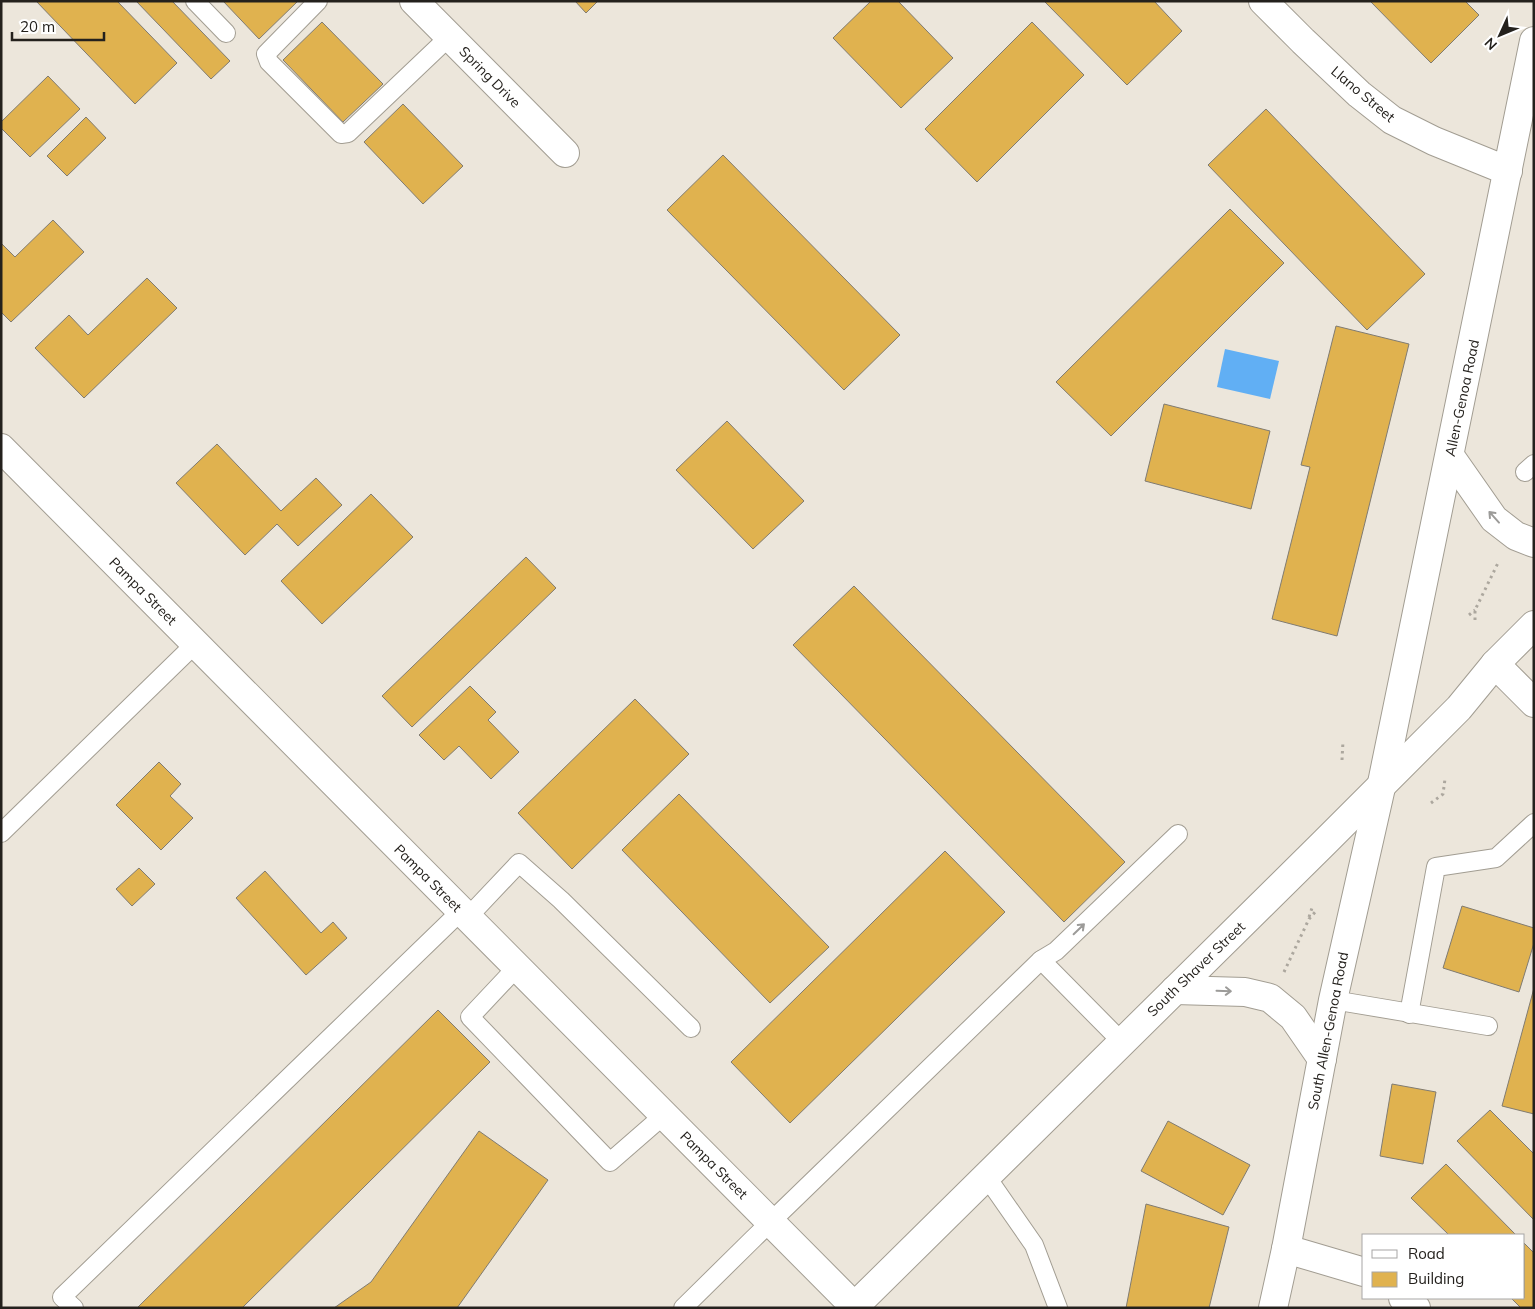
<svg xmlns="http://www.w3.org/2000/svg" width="1535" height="1309" font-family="Mulish,sans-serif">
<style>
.water{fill:#61aff4}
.building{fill:#e0b24f;stroke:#807b71}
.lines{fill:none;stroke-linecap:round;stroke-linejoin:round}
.lane-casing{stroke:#a29d92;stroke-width:20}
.street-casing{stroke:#a29d92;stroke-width:30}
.secondary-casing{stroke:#a29d92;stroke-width:30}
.primary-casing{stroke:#a29d92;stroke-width:30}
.path{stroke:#aca79e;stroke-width:3;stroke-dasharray:2.5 4;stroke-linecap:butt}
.lane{stroke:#fff;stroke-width:18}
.street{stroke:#fff;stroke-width:28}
.secondary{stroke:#fff;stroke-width:28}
.primary{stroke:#fff;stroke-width:28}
.oneway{stroke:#9c9b99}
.labels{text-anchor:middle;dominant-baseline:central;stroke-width:5;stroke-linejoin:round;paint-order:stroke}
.street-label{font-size:14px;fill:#24211d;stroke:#fff}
</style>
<rect width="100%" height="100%" fill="#ece6db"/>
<path class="water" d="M1225 349 1279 361 1270 399 1217 387Z"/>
<g class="building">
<path d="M36 1H117L177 63 135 104Z"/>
<path d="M136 1H172L230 61 211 79Z"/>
<path d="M223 1H298L259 39Z"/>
<path d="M575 1H598L586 13Z"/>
<path d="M871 1H898L953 58 901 108 833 38Z"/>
<path d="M1044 1H1154L1182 31 1127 85Z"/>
<path d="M1370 1H1465L1479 15 1431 63Z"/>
<path d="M322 22 383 84 343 122 283 60Z"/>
<path d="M1032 22 1084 75 977 182 925 129Z"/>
<path d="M48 76 80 109 30 157 1 128V122Z"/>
<path d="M403 104 463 166 423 204 364 142Z"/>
<path d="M1266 109 1425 274 1367 330 1208 165Z"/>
<path d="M86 117 106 138 67 176 47 156Z"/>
<path d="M723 155 900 335 844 390 667 210Z"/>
<path d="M1230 209 1284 263 1111 436 1056 382Z"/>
<path d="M53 220 84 252 11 322 1 312V243L15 257Z"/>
<path d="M147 278 177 308 84 398 35 348 69 315 88 335Z"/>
<path d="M1336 326 1409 344 1337 636 1272 619 1310 467 1301 465Z"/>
<path d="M1164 404 1270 431 1251 509 1145 481Z"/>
<path d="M727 421 804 501 753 549 676 470Z"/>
<path d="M217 444 281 511 316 478 342 505 298 546 277 524 245 555 176 483Z"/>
<path d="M371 494 413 537 322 624 281 581Z"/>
<path d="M526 557 556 588 412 727 382 696Z"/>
<path d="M854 586 1125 862 1064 922 793 645Z"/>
<path d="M470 686 496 712 488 720 519 752 491 779 459 746 444 760 419 735Z"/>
<path d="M635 699 689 754 572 869 518 813Z"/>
<path d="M159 762 181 784 170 796 193 818 161 850 116 805Z"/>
<path d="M679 794 829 947 770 1003 622 850Z"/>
<path d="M945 851 1005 912 790 1123 731 1062Z"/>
<path d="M139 868 155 884 132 906 116 889Z"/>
<path d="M265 871 321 933 333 922 347 938 306 975 236 898Z"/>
<path d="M1462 906 1534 928V943L1519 992 1443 968Z"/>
<path d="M1534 988V1114L1502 1106Z"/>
<path d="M438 1010 490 1062 242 1308H137Z"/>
<path d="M1392 1084 1436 1092 1423 1164 1380 1156Z"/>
<path d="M1490 1110 1534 1154V1220L1457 1141Z"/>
<path d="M1168 1121 1250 1165 1223 1215 1141 1171Z"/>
<path d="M479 1131 548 1180 457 1308H334L371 1282Z"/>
<path d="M1446 1164 1516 1235H1449L1411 1198Z"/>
<path d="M1146 1204 1229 1227 1209 1308H1126Z"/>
<path d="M1524 1243 1534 1253V1308H1521L1511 1298H1524Z"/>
</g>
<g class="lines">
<g class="lane-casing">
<g id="lane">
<path d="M195 1 226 33"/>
<path d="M318 1 266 54 269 62 341 134 348 133 449 37"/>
<path d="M1525 472 1534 464"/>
<path d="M1 833 195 644"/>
<path d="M467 918 519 863 561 900 691 1028"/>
<path d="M1041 960 1056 951 1178 834"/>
<path d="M517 967 470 1017 610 1162 664 1115"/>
<path d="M1333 1000 1488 1026"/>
<path d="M1409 1014 1436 867 1496 858 1534 823"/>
<path d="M986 1176 1034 1245 1058 1308"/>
<path d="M74 1308 62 1297 461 911"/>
<path d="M683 1308 753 1239 1041 960 1122 1042"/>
</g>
</g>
<g class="street-casing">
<g id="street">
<path d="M414 1 565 153"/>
<path d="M1263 1 1303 41 1359 94 1392 120 1434 141 1508 171"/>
<path d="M1 448 856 1308"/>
<path d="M1495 664 1534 703"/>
<path d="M1286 1249 1364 1272"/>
<path d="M1403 1298 1416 1308"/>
</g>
</g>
<g class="secondary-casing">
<path id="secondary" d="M1273 1308 1286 1249 1333 1000 1382 783 1534 41"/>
</g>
<g class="primary-casing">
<g id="primary">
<path d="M1450 456 1494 519 1516 536 1534 543"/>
<path d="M1175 990 1245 992 1270 998 1293 1017 1322 1059"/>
<path d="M853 1308 1325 842 1459 708 1495 664 1534 625"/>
</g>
</g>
<g class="path">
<path d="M1469 615 1475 610"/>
<path d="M1475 620V610L1499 561"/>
<path d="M1342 760 1343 741"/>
<path d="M1431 803 1443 794 1445 779"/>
<path d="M1309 917 1312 908"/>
<path d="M1284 972 1309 919 1317 910"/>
</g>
<use href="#lane" class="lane"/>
<use href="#street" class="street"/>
<use href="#secondary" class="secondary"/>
<use href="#primary" class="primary"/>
</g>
<defs><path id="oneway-shaft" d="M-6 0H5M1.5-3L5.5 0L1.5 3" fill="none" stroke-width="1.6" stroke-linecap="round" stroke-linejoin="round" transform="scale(1.25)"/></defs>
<g class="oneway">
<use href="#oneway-shaft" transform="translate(1494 517) rotate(-132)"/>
<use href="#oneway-shaft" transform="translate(1079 929) rotate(-44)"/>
<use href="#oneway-shaft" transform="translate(1224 991) rotate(2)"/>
</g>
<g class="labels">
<g class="street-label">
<text transform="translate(490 77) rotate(45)">Spring Drive</text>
<text transform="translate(1363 94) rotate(40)">Llano Street</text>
<text transform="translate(1462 398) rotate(-78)">Allen-Genoa Road</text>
<text transform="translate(143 591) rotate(45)">Pampa Street</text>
<text transform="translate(428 878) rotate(45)">Pampa Street</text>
<text transform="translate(1196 969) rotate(-44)">South Shaver Street</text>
<text transform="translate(1328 1031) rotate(-79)">South Allen-Genoa Road</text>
<text transform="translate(714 1165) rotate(45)">Pampa Street</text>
</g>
</g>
<rect width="1535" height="1309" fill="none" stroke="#24211d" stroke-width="5"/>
<rect x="1362" y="1234" width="162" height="65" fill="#ffffff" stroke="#a7a6a5"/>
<rect x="1372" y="1250" width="25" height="8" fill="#ffffff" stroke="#a7a6a5"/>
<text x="1408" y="1259" font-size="15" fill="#24211d">Road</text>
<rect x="1372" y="1272" width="25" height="15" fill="#e0b24f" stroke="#a7a6a5"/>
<text x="1408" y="1284" font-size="15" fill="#24211d">Building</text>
<g transform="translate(1500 35) rotate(226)" stroke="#ffffff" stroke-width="4" paint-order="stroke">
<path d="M0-4L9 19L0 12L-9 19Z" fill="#24211d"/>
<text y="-8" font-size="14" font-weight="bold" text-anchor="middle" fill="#24211d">N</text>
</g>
<path d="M12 32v8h92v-8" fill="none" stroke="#24211d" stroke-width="2.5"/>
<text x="20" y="32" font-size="15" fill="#24211d" stroke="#ffffff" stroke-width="4" paint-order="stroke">20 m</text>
</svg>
